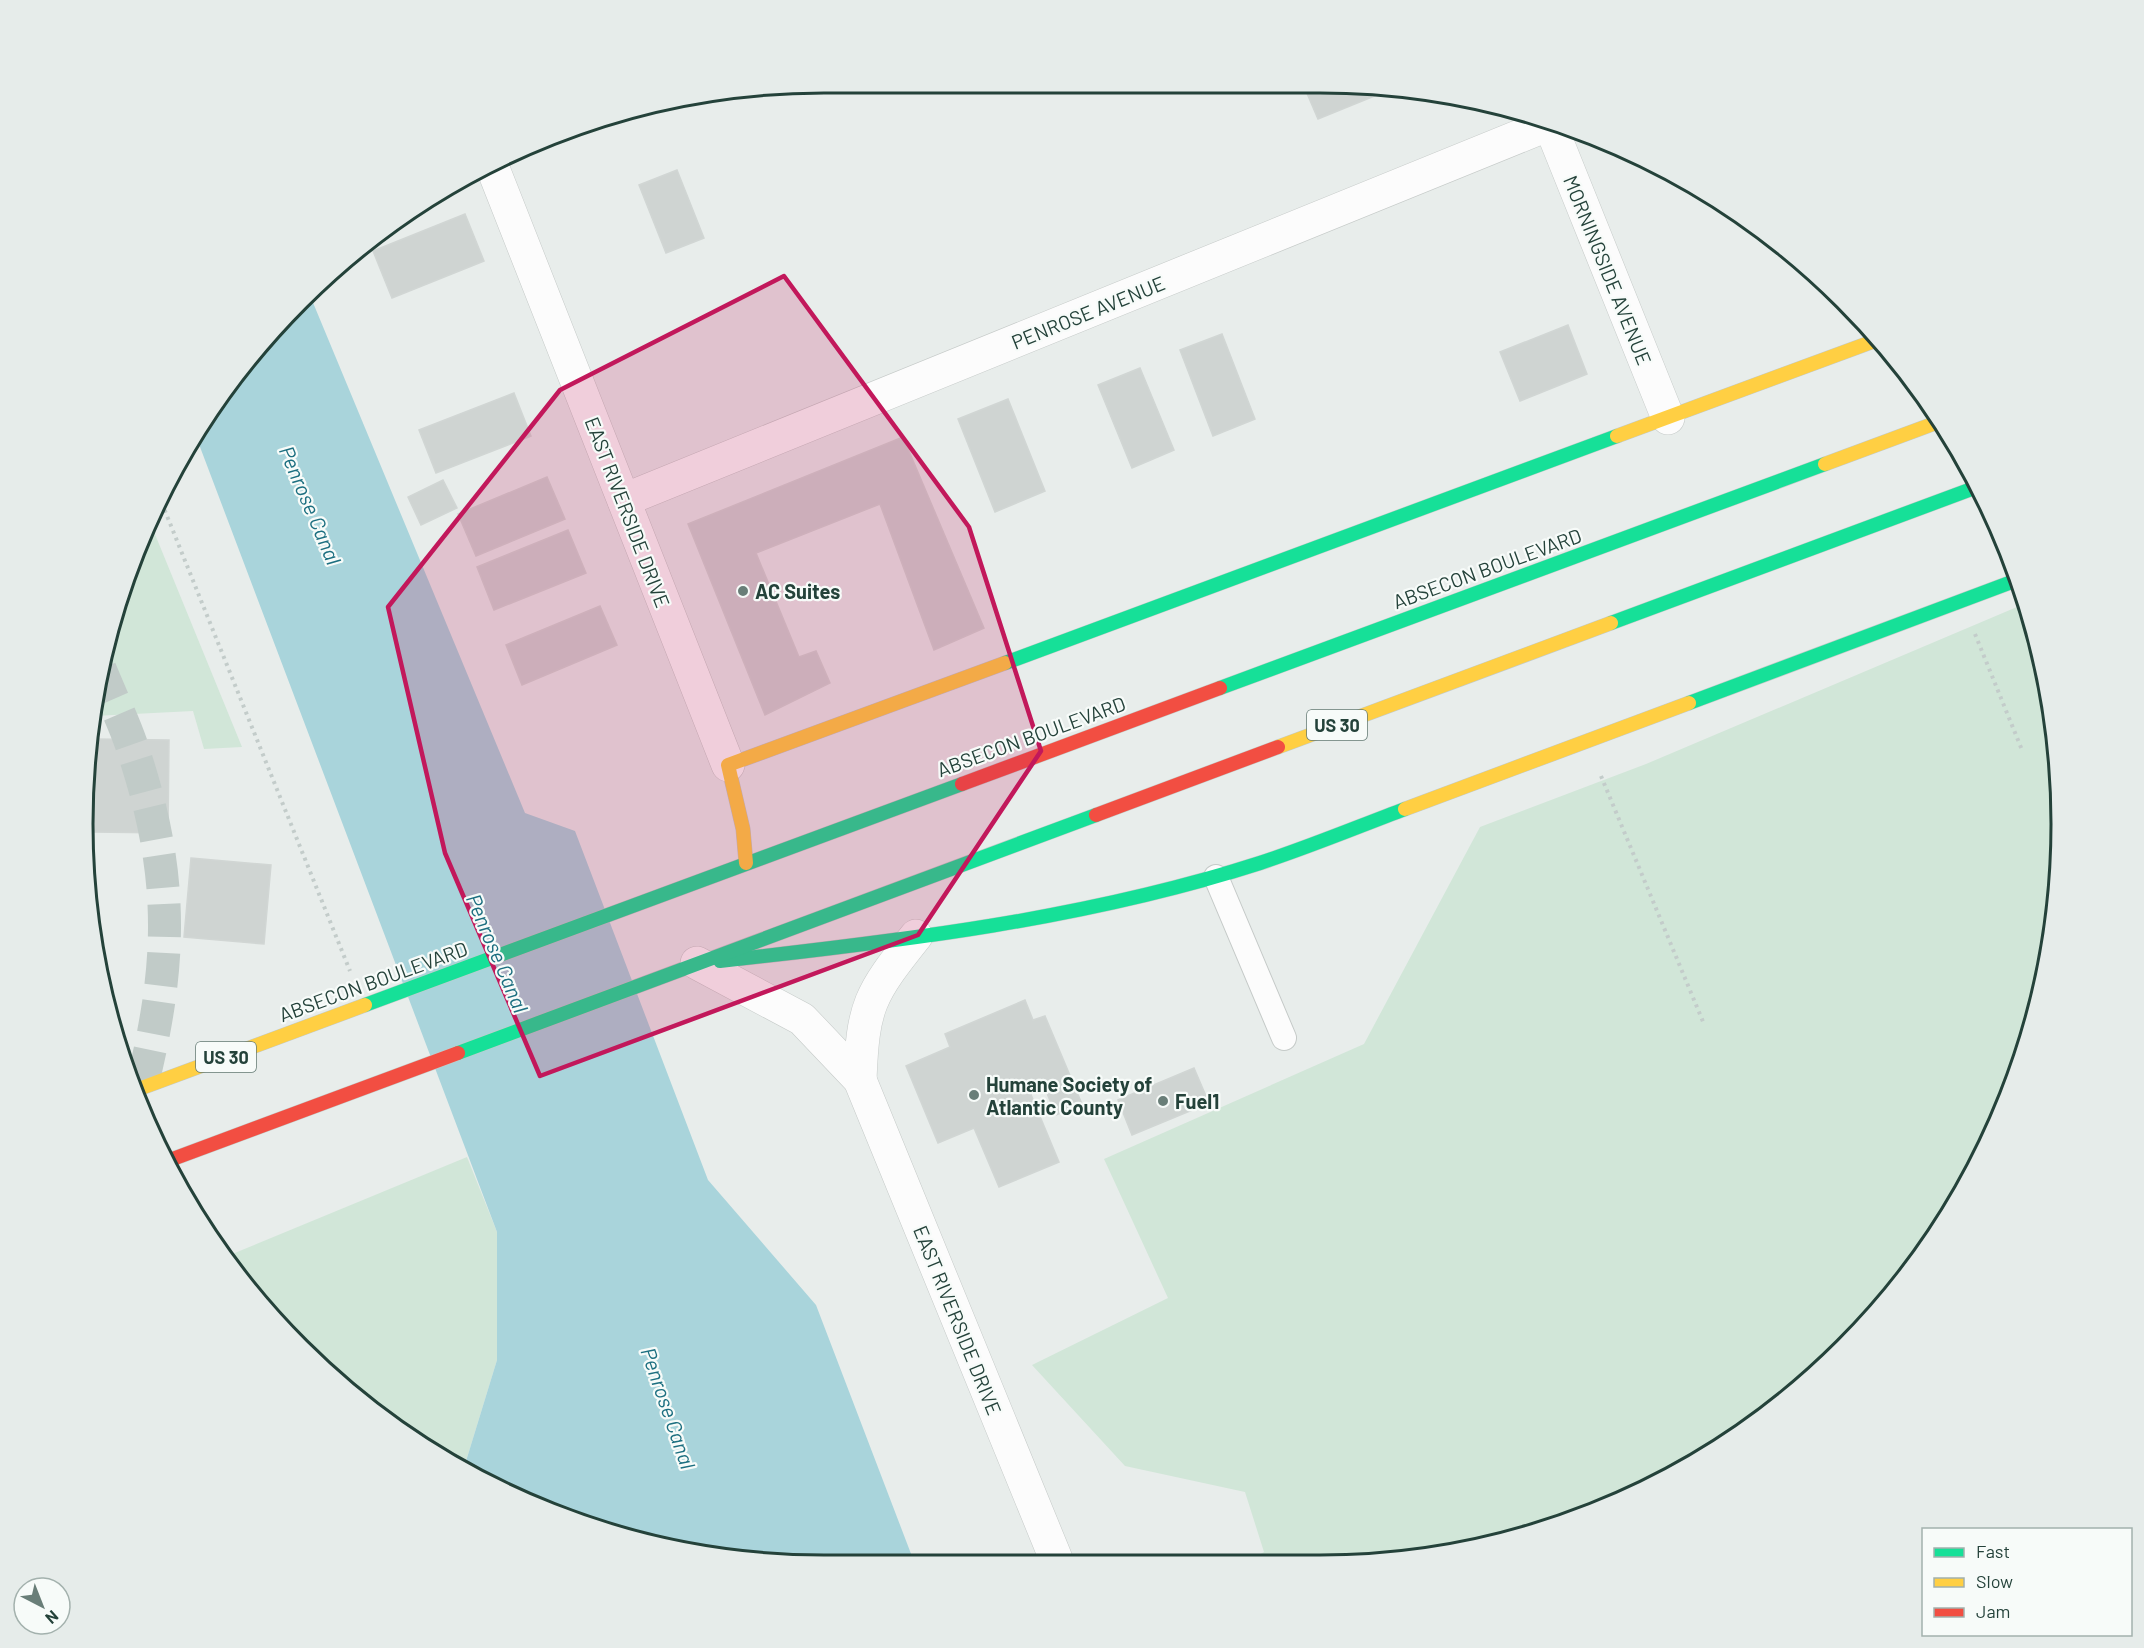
<svg xmlns="http://www.w3.org/2000/svg" width="2144" height="1648" font-family="Barlow,sans-serif">
<style>
.green{fill:#d1e6d8}
.water{fill:#a9d4db}
.building{fill:#cfd4d2;stroke:#d1d6d4;stroke-width:1.5}
.lines{fill:none;stroke-linecap:round;stroke-linejoin:round}
.highway-tunnel{stroke:#c1cbc8;stroke-width:33;stroke-dasharray:33 16;stroke-linecap:butt}
.lane-casing{stroke:#c5cac8;stroke-width:26}
.street-casing{stroke:#c5cac8;stroke-width:34}
.fast-casing{stroke:#c3cbc8;stroke-width:15}
.slow-casing{stroke:#c3cbc8;stroke-width:15}
.jam-casing{stroke:#c3cbc8;stroke-width:15}
.path{stroke:#c3ccca;stroke-width:4;stroke-dasharray:3 4.5;stroke-linecap:butt}
.lane{stroke:#fcfcfc;stroke-width:24}
.street{stroke:#fcfcfc;stroke-width:33}
.fast{stroke:#16e098;stroke-width:14}
.slow{stroke:#ffcf43;stroke-width:14}
.jam{stroke:#f24e42;stroke-width:14}
.marked{fill:#c2185b;fill-opacity:0.2;stroke:#c2185b;stroke-width:4.5;stroke-linejoin:round}
.poi-dot{fill:#697e78;stroke:#f7fbf9;stroke-width:2}
.labels{text-anchor:middle;dominant-baseline:central;stroke-width:4.5;stroke-linejoin:round;paint-order:stroke}
.shield{fill:#f7fbf9;stroke:#637a73;stroke-width:1.5}
.shield-label{font-size:18px;font-weight:bold;fill:#24423a}
.street-label{font-size:20px;fill:#24423a;stroke:#f7fbf9}
.poi-label{font-size:20px;font-weight:bold;fill:#24423a;stroke:#f7fbf9;text-anchor:start}
.water-label{font-size:21px;font-style:italic;fill:#1c6f80;stroke:#f7fbf9}
.rim{fill:none;stroke:#24423a;stroke-width:3}
</style>
<rect width="100%" height="100%" fill="#e8edeb"/>
<g class="green">
<path d="M150 522 242 747 204 749 193 711 94 716 97 679Z"/>
<path d="M2024 604 2047 679 2061 824 2047 968 2005 1107 1937 1236 1845 1348 1732 1440 1559 1526 1416 1559H1252L1264 1552 1245 1492 1125 1466 1032 1365 1168 1298 1104 1159 1364 1044 1480 827 1646 764Z"/>
<path d="M467 1157 497 1232V1360L463 1471 453 1466 300 1349 225 1257Z"/>
</g>
<path class="water" d="M309 293 525 813 575 831 708 1180 816 1305 913 1559H727L585 1526 463 1471 497 1360V1232L197 439 267 335Z"/>
<g class="building">
<path d="M1303 84H1368L1394 88 1318 119Z"/>
<path d="M677 170 704 238 666 253 639 185Z"/>
<path d="M465 214 484 261 392 298 373 251Z"/>
<path d="M1568 325 1587 374 1520 401 1500 352Z"/>
<path d="M1222 334 1255 419 1213 436 1180 350Z"/>
<path d="M1140 368 1174 450 1132 468 1098 385Z"/>
<path d="M514 393 531 436 436 473 419 430Z"/>
<path d="M1008 399 1045 491 995 512 958 419Z"/>
<path d="M903 437 984 628 934 650 880 504 756 553 799 657 816 651 830 683 765 715 688 524Z"/>
<path d="M547 477 565 519 476 556 458 514Z"/>
<path d="M443 480 457 508 421 525 408 497Z"/>
<path d="M568 530 586 573 494 610 477 567Z"/>
<path d="M600 606 617 645 522 685 506 645Z"/>
<path d="M94 739 169 740 168 833 93 832V826H87L90 776H93Z"/>
<path d="M191 858 271 865 264 944 184 937Z"/>
<path d="M1025 1000 1033 1020 1045 1016 1082 1104 1056 1115 1041 1079 1027 1085 1059 1162 999 1187 974 1128 938 1143 906 1066 950 1047 945 1034Z"/>
<path d="M1194 1068 1209 1103 1132 1135 1118 1100Z"/>
</g>
<g class="lines">
<path class="highway-tunnel" d="M100 669C112 699 127 728 136 759 176 884 171 972 139 1097"/>
<g class="lane-casing">
<path id="lane" d="M1216 877 1284 1038"/>
</g>
<g class="street-casing">
<g id="street">
<path d="M1549 122 1668 418"/>
<path d="M492 166 728 765"/>
<path d="M624 500 1552 123"/>
<path d="M697 963 802 1019 860 1080 1056 1559"/>
<path d="M860 1080C863 1005 869 995 916 936"/>
</g>
</g>
<g class="fast-casing">
<g id="fast">
<path d="M1611 623 1977 487"/>
<path d="M1005 663 1617 436"/>
<path d="M1220 688 1825 464"/>
<path d="M1689 703 2017 580"/>
<path d="M720 961C901 941 1086 919 1260 863 1309 847 1357 827 1405 809"/>
<path d="M365 1005 962 784"/>
<path d="M458 1053 1096 815"/>
</g>
</g>
<g class="slow-casing">
<g id="slow">
<path d="M1617 436 1877 340"/>
<path d="M1825 464 1941 421"/>
<path d="M1278 747 1611 623"/>
<path d="M1405 809 1689 703"/>
<path d="M746 863 743 829 728 765 1005 663"/>
<path d="M136 1090 365 1005"/>
</g>
</g>
<g class="jam-casing">
<g id="jam">
<path d="M962 784 1220 688"/>
<path d="M1096 815 1278 747"/>
<path d="M170 1160 458 1053"/>
</g>
</g>
<g class="path">
<path d="M159 496 350 971"/>
<path d="M1975 634 2022 750"/>
<path d="M1601 776 1704 1024"/>
</g>
<use href="#lane" class="lane"/>
<use href="#street" class="street"/>
<use href="#fast" class="fast"/>
<use href="#slow" class="slow"/>
<use href="#jam" class="jam"/>
</g>
<path class="marked" d="M784 276 969 527 1041 751 918 935 540 1076 445 853 388 607 560 390Z"/>
<g class="poi-dot">
<circle cx="743" cy="591" r="6"/>
<circle cx="974" cy="1095" r="6"/>
<circle cx="1163" cy="1101" r="6"/>
</g>
<g class="labels">
<g class="shield">
<rect x="1307" y="710" width="60" height="30" rx="4.5"/>
<rect x="196" y="1042" width="60" height="30" rx="4.5"/>
</g>
<g class="shield-label">
<text x="1337" y="725">US 30</text>
<text x="226" y="1057">US 30</text>
</g>
<g class="street-label">
<text transform="translate(1608 270) rotate(68)">MORNINGSIDE AVENUE</text>
<text transform="translate(1088 312) rotate(-22)">PENROSE AVENUE</text>
<text transform="translate(628 512) rotate(69)">EAST RIVERSIDE DRIVE</text>
<text transform="translate(1487 568) rotate(-20)">ABSECON BOULEVARD</text>
<text transform="translate(1031 736) rotate(-20)">ABSECON BOULEVARD</text>
<text transform="translate(373 981) rotate(-20)">ABSECON BOULEVARD</text>
<text transform="translate(958 1320) rotate(68)">EAST RIVERSIDE DRIVE</text>
</g>
<g class="poi-label">
<text x="755" y="591">AC Suites</text>
<text x="986" y="1084">Humane Society of<tspan x="986" dy="23">Atlantic County</tspan></text>
<text x="1175" y="1101">Fuel1</text>
</g>
<g class="water-label">
<text transform="translate(311 505) rotate(67)">Penrose Canal</text>
<text transform="translate(498 953) rotate(67)">Penrose Canal</text>
<text transform="translate(669 1408) rotate(71)">Penrose Canal</text>
</g>
</g>
<path d="M0 0H2144V1648H0ZM824 93H1320A731 731 0 0 1 2051 824V824A731 731 0 0 1 1320 1555H824A731 731 0 0 1 93 824V824A731 731 0 0 1 824 93Z" fill="#e6ecea" fill-rule="evenodd"/>
<path class="rim" d="M824 93H1320A731 731 0 0 1 2051 824V824A731 731 0 0 1 1320 1555H824A731 731 0 0 1 93 824V824A731 731 0 0 1 824 93Z"/>
<rect x="1922" y="1528" width="210" height="108" fill="#f7fbf9" stroke="#a3b1ad" stroke-width="1.5"/>
<rect x="1934" y="1548" width="30" height="9" fill="#16e098" stroke="#a3b1ad" stroke-width="1.5"/>
<text x="1976" y="1558" font-size="18" fill="#24423a">Fast</text>
<rect x="1934" y="1578" width="30" height="9" fill="#ffcf43" stroke="#a3b1ad" stroke-width="1.5"/>
<text x="1976" y="1588" font-size="18" fill="#24423a">Slow</text>
<rect x="1934" y="1608" width="30" height="9" fill="#f24e42" stroke="#a3b1ad" stroke-width="1.5"/>
<text x="1976" y="1618" font-size="18" fill="#24423a">Jam</text>
<g transform="translate(42 1606) rotate(138)"><circle r="28" fill="#f7fbf9" stroke="#a3b1ad" stroke-width="1.5"/>
<path d="M0-4.5L10 22L0 15L-10 22Z" fill="#697e78"/>
<text y="-9" font-size="16" font-weight="bold" text-anchor="middle" fill="#24423a">N</text>
</g>
</svg>
